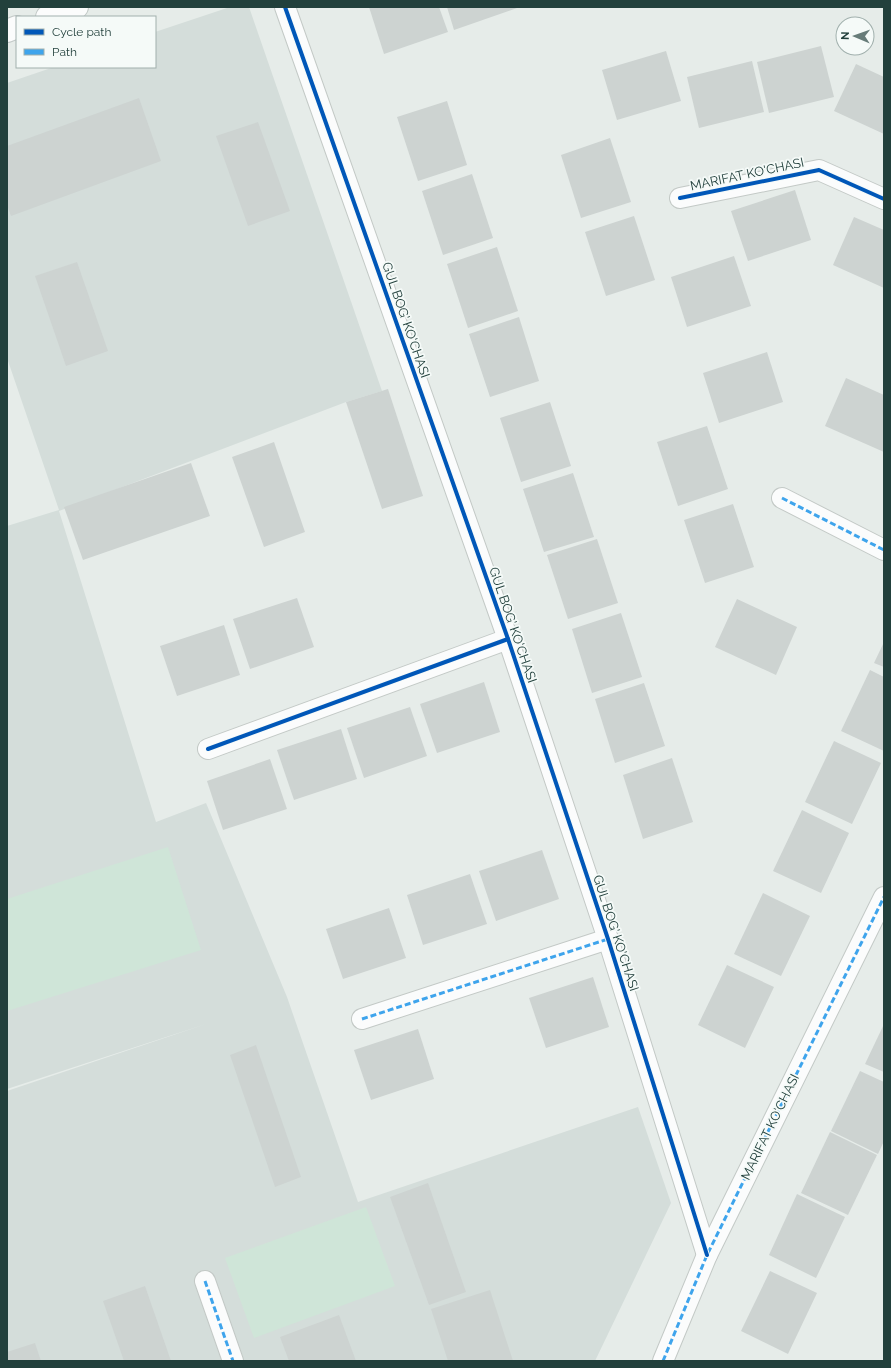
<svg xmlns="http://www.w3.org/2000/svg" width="891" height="1368" font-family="Raleway,sans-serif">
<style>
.built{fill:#d4ddda}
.green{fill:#cfe5d8}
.building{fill:#cdd3d1}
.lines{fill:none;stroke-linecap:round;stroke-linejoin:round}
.minor-casing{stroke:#c3c9c6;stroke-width:22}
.secondary-casing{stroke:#c2c9c7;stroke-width:24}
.minor{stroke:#fbfcfc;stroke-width:20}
.secondary{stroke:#fbfcfc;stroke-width:22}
.quiet{stroke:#3ea4ec;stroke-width:3;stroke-dasharray:6 3;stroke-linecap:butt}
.cycleway-casing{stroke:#f5faf8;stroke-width:6}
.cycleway{stroke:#0057b8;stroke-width:4}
.labels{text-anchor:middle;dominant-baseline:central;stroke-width:3.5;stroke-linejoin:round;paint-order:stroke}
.street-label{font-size:13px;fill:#22403c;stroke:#f5faf8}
</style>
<rect width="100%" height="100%" fill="#e6ece9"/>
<path class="built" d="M230 7H249L382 391 346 402 59 511 156 822 206 803 287 997 358 1202 638 1107 671 1203 595 1361H7V1091L206 1024 7 1089V526L59 510 7 358V83L54 67H155V32Z"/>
<g class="green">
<path d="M168 847 201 950 7 1011V899Z"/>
<path d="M366 1207 395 1286 254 1338 225 1258Z"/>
</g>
<g class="building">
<path d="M369 7H439L448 32 384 54Z"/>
<path d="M447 7H517V8L454 30Z"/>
<path d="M821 46 834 97 769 113 757 62Z"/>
<path d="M666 51 681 101 617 120 602 70Z"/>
<path d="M752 61 764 112 699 128 687 77Z"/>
<path d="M856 64 884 77V134L834 111Z"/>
<path d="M139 98 161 161 11 216 7 205V146Z"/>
<path d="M447 101 467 165 418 181 397 117Z"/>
<path d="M258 122 290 211 248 226 216 136Z"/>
<path d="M610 138 631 202 581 218 561 155Z"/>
<path d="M472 174 493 238 443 255 422 191Z"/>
<path d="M795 190 811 240 748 261 731 211Z"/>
<path d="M634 216 655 280 606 296 585 232Z"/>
<path d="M854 217 884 230V288L833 265Z"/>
<path d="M497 247 518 311 468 328 447 264Z"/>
<path d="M734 256 751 306 687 327 671 277Z"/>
<path d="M77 262 108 351 66 366 35 276Z"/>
<path d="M519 317 539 381 490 397 469 334Z"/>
<path d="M767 352 783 402 719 423 703 373Z"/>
<path d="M846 378 884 395V452L825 426Z"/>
<path d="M388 389 423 496 382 509 346 402Z"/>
<path d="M550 402 571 466 521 482 500 418Z"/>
<path d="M707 426 728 489 678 506 657 442Z"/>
<path d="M274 442 305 532 264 547 232 457Z"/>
<path d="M191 463 210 516 83 560 64 507Z"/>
<path d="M573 473 594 537 544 552 523 489Z"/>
<path d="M733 504 754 567 705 583 684 520Z"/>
<path d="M597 539 618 603 568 619 547 555Z"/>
<path d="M297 598 314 647 250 669 233 619Z"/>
<path d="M737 599 797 627 776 675 715 647Z"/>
<path d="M621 613 642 677 592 693 572 629Z"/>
<path d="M224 625 240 675 177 696 160 646Z"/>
<path d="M884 642V667L874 663Z"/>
<path d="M870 670 884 677V751L841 731Z"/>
<path d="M484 682 500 732 437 753 420 704Z"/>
<path d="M644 683 665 746 615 763 595 699Z"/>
<path d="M410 707 427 756 364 778 347 728Z"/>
<path d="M341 729 357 779 294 800 277 750Z"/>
<path d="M834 741 881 763 852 824 805 802Z"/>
<path d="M672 758 693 822 643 839 623 775Z"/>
<path d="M270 759 287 809 223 830 207 781Z"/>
<path d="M802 810 849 833 821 893 773 871Z"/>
<path d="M542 850 559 899 496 921 479 871Z"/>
<path d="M470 874 487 924 423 945 407 895Z"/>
<path d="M763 893 810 916 781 976 734 954Z"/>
<path d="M389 908 406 958 343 979 326 929Z"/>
<path d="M727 965 774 987 745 1048 698 1025Z"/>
<path d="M593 977 609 1027 546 1048 529 998Z"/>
<path d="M884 1024V1072L865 1064Z"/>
<path d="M418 1029 434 1079 371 1100 354 1050Z"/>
<path d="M256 1045 301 1177 275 1187 230 1055Z"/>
<path d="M860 1071 884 1082V1141L878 1154 831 1131Z"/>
<path d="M830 1132 877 1155 848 1215 801 1193Z"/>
<path d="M428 1183 466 1292 429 1305 390 1197Z"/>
<path d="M797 1194 845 1217 816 1278 769 1255Z"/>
<path d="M770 1271 817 1293 788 1354 741 1331Z"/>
<path d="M145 1286 171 1361H124L103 1301Z"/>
<path d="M490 1290 513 1361H448L431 1309Z"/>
<path d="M339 1315 356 1361H289L280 1337Z"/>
<path d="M35 1343 41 1361H7V1352Z"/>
</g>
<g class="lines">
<g class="minor-casing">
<g id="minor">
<path d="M285 7 508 639 608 939 707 1255"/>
<path d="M680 198 819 170 884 199"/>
<path d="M782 498 884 550"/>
<path d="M208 749 508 639"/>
<path d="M362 1019 608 939"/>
<path d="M205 1281 233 1361"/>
<path d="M663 1361 707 1255 884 897"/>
</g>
</g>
<g class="secondary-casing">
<g id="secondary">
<path d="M47 17 77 7"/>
<path d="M7 31 17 27"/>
</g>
</g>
<use href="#minor" class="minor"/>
<use href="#secondary" class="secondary"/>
<g class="quiet">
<path d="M782 498 884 550"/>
<path d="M362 1019 608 939"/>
<path d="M205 1281 233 1361"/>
<path d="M663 1361 707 1255 884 897"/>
</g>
<g class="cycleway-casing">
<g id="cycleway">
<path d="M285 7 508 639 608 939 707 1255"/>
<path d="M680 198 819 170 884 199"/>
<path d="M208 749 508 639"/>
</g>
</g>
<use href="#cycleway" class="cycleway"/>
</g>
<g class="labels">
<g class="street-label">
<text transform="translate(747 174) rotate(-12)">MARIFAT KO'CHASI</text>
<text transform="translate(406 320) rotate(71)">GUL BOG' KO'CHASI</text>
<text transform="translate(513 625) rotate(71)">GUL BOG' KO'CHASI</text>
<text transform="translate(616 933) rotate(72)">GUL BOG' KO'CHASI</text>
<text transform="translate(770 1127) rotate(-64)">MARIFAT KO'CHASI</text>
</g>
</g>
<rect width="891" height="1368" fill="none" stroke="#22403c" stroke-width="16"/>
<rect x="16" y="16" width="140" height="52" fill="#f5faf8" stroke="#a1b0ad"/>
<rect x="24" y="29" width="20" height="6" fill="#0057b8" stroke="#a1b0ad"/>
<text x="52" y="36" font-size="12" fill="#22403c">Cycle path</text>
<rect x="24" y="49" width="20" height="6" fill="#3ea4ec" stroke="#a1b0ad"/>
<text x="52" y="56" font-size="12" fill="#22403c">Path</text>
<g transform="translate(855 36) rotate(272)"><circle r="19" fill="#f5faf8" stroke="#a1b0ad"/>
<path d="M0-3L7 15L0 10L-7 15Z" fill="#677c79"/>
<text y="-6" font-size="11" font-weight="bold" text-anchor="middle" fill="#22403c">N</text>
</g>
</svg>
